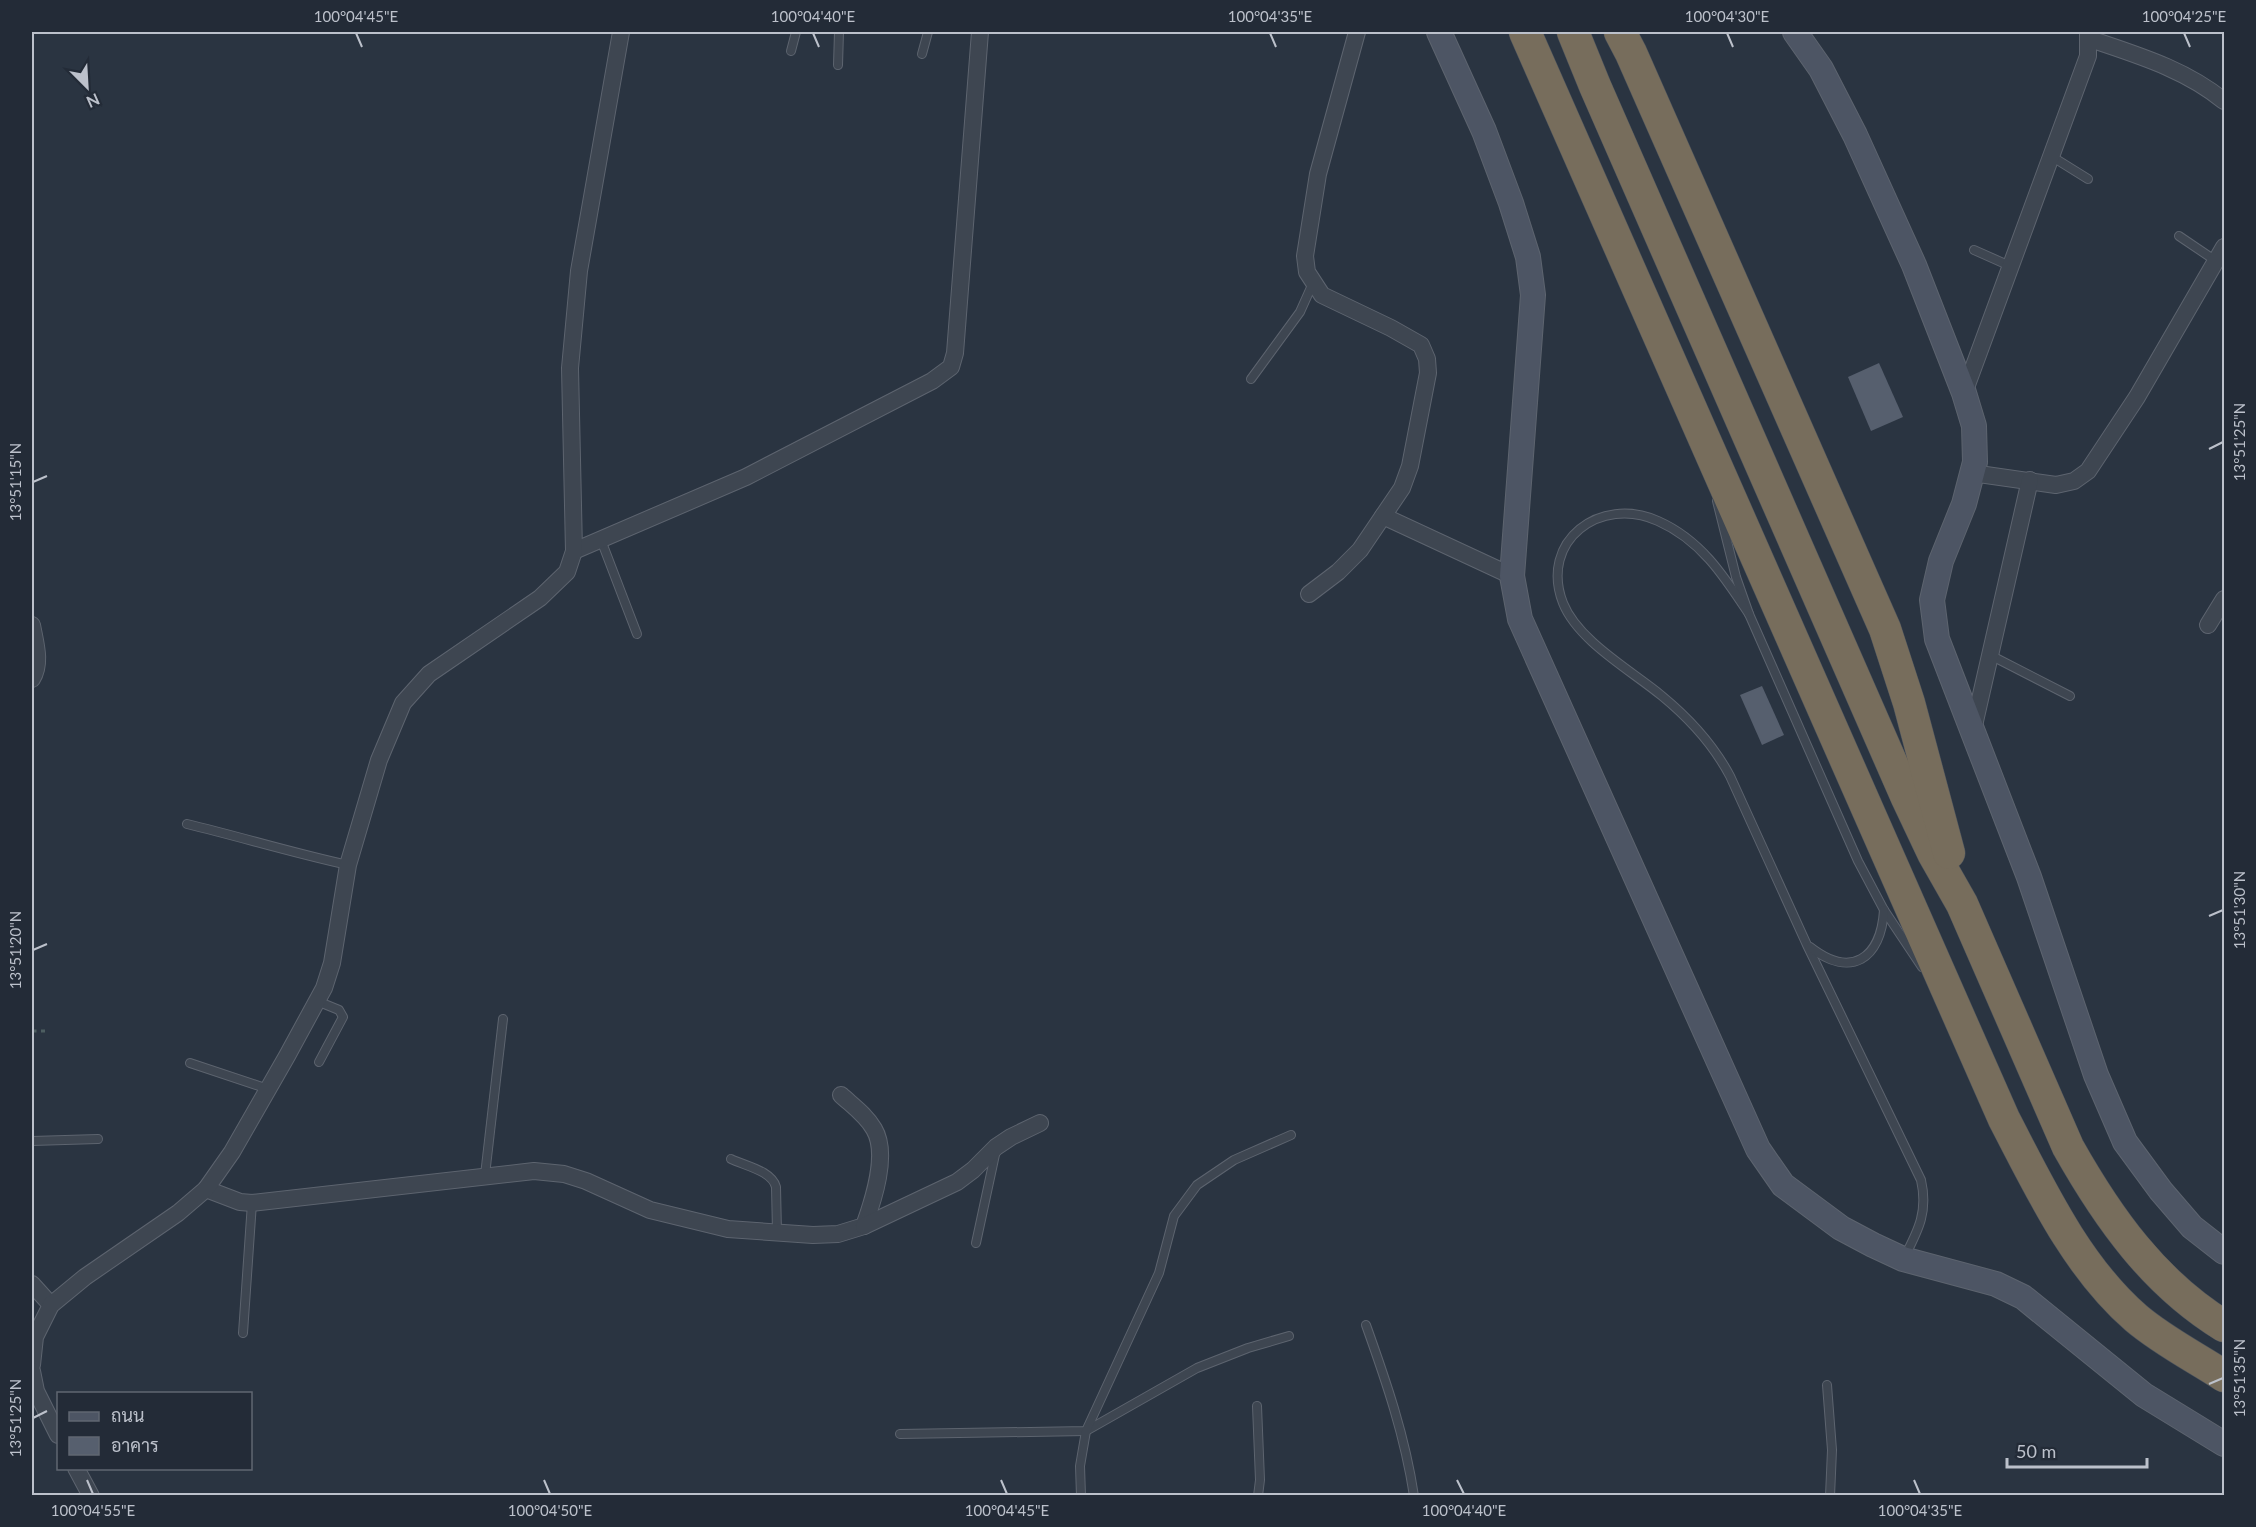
<svg xmlns="http://www.w3.org/2000/svg" width="2256" height="1527" font-family="Lato,Sarabun,sans-serif">
<style>
.building{fill:#565f6e}
.lines{fill:none;stroke-linecap:round;stroke-linejoin:round}
.lane-casing{stroke:#5d646f;stroke-width:10}
.street-casing{stroke:#5d646f;stroke-width:18}
.secondary-casing{stroke:#5d646f;stroke-width:26}
.highway-casing{stroke:#49515c;stroke-width:33}
.path{stroke:#4d5e61;stroke-width:3;stroke-dasharray:4.5 4.5;stroke-linecap:butt}
.lane{stroke:#3e4651;stroke-width:8}
.street{stroke:#3e4651;stroke-width:16}
.secondary{stroke:#4d5564;stroke-width:24}
.highway{stroke:#776d5c;stroke-width:32}
.ticks{fill:none;stroke:#bcc1cb;stroke-width:2}
.neatline{fill:none;stroke:#bcc1cb;stroke-width:2}
.ticks-label{font-size:15px;text-anchor:middle;fill:#bcc1cb}
</style>
<rect width="100%" height="100%" fill="#2a3441"/>
<g class="building">
<path d="M1879 363 1903 417 1871 431 1848 377Z"/>
<path d="M1762 686 1784 735 1762 745 1740 695Z"/>
</g>
<g class="lines">
<g class="lane-casing">
<g id="lane">
<path d="M791 51 796 32"/>
<path d="M922 54 928 32"/>
<path d="M838 65 839 32"/>
<path d="M2051 156 2088 179"/>
<path d="M2179 236 2216 261"/>
<path d="M1974 250 2010 266"/>
<path d="M1251 379 1300 312 1313 283"/>
<path d="M1717 501 1736 577 1749 614 1858 861 1884 910 1922 967"/>
<path d="M601 540 637 634"/>
<path d="M1749 614C1724 576 1701 540 1658 521 1600 495 1539 541 1563 603 1578 641 1632 671 1662 696 1690 719 1713 744 1730 776L1807 945 1921 1180C1928 1211 1919 1229 1905 1256"/>
<path d="M1990 655 2070 696"/>
<path d="M187 824C241 837 293 853 348 865"/>
<path d="M1810 947C1851 979 1881 959 1884 910"/>
<path d="M317 1001 339 1010 343 1017 319 1062"/>
<path d="M190 1063 268 1089"/>
<path d="M32 1141 98 1139"/>
<path d="M731 1159C746 1166 772 1171 776 1187L777 1232"/>
<path d="M485 1175 503 1019"/>
<path d="M976 1243 996 1150"/>
<path d="M1366 1325C1386 1381 1405 1436 1414 1496"/>
<path d="M243 1333 252 1203"/>
<path d="M1827 1385 1832 1450 1830 1496"/>
<path d="M1257 1406 1260 1480 1258 1496"/>
<path d="M900 1434 1086 1431 1197 1368 1248 1348 1289 1336"/>
<path d="M1081 1496 1080 1466 1086 1431 1159 1273 1174 1216 1197 1185 1234 1160 1291 1135"/>
</g>
</g>
<g class="street-casing">
<g id="street">
<path d="M2090 39C2137 55 2185 69 2224 101"/>
<path d="M1964 393 2088 56V32"/>
<path d="M1972 473 2056 485 2074 481 2088 471 2137 397 2224 247"/>
<path d="M1383 516 1512 576"/>
<path d="M574 551 746 477 932 381 951 367 955 353 980 32"/>
<path d="M1309 594 1338 572 1360 550 1402 488 1410 466 1428 373 1427 359 1421 345 1391 328 1322 295 1307 272 1305 256 1318 174 1357 32"/>
<path d="M32 625C35 642 42 663 32 679"/>
<path d="M2208 625 2224 599"/>
<path d="M1973 730 2030 480"/>
<path d="M206 1189 240 1202 252 1203 534 1171 564 1174 586 1181 650 1210 728 1229 813 1235 838 1234 864 1226C873 1201 889 1154 874 1129 866 1115 853 1106 841 1095"/>
<path d="M864 1226 957 1182 973 1170 996 1147 1011 1137 1040 1123"/>
<path d="M32 1284 51 1305"/>
<path d="M32 1365 35 1337 51 1305 85 1277 178 1213 206 1189 232 1152 287 1056 324 988 332 963 348 865 379 760 403 703 429 674 540 598 567 572 574 551 570 368 579 271 621 32"/>
<path d="M32 1371 36 1391 58 1435"/>
<path d="M76 1468 91 1496"/>
</g>
</g>
<g class="secondary-casing">
<g id="secondary">
<path d="M1439 32 1484 131 1511 203 1528 257 1533 295 1512 576 1520 619 1758 1149 1783 1185 1841 1228 1873 1245 1903 1259 1996 1284 2023 1297 2144 1395 2224 1444"/>
<path d="M1795 32 1821 69 1855 135 1914 265 1964 393 1974 426 1975 462 1964 504 1941 561 1932 600 1937 639 2029 877 2096 1075 2125 1142 2161 1191 2192 1227 2224 1252"/>
</g>
</g>
<g class="highway-casing">
<g id="highway">
<path d="M1525 32 2004 1119C2040 1188 2076 1266 2136 1318 2163 1341 2195 1357 2224 1376"/>
<path d="M1573 32 1595 86 1907 798 1933 853 1962 904 2068 1147C2108 1218 2154 1283 2224 1326"/>
<path d="M1620 32 1631 53 1885 629 1909 703 1949 853"/>
</g>
</g>
<path class="path" d="M32 1031H45"/>
<use href="#lane" class="lane"/>
<use href="#street" class="street"/>
<use href="#secondary" class="secondary"/>
<use href="#highway" class="highway"/>
</g>
<path class="ticks" d="M356 33 362 47M813 33 819 47M1270 33 1276 47M1727 33 1733 47M2184 33 2190 47M2209 449 2223 442M33 482 47 476M2209 916 2223 910M33 950 47 944M2209 1384 2223 1378M33 1418 47 1411M87 1480 93 1494M544 1480 550 1494M1001 1480 1007 1494M1457 1480 1464 1494M1914 1480 1920 1494"/>
<rect width="2256" height="1527" fill="none" stroke="#232b37" stroke-width="66"/>
<rect x="57" y="1392" width="195" height="78" fill="#232b37" stroke="#606772" stroke-width="1.5"/>
<rect x="69" y="1412" width="30" height="9" fill="#4d5564" stroke="#606772" stroke-width="1.5"/>
<text x="111" y="1422" font-size="18" fill="#bcc1cb">ถนน</text>
<rect x="69" y="1437" width="30" height="18" fill="#565f6e" stroke="#606772" stroke-width="1.5"/>
<text x="111" y="1452" font-size="18" fill="#bcc1cb">อาคาร</text>
<g transform="translate(87 87) rotate(156)" stroke="#232b37" stroke-width="4.5" paint-order="stroke">
<path d="M0-4.5L10 22L0 15L-10 22Z" fill="#bcc1cb"/>
<text y="-9" font-size="16" font-weight="bold" text-anchor="middle" fill="#bcc1cb">N</text>
</g>
<path d="M2007 1458v9h140v-9" fill="none" stroke="#bcc1cb" stroke-width="3"/>
<text x="2016" y="1458" font-size="18" fill="#bcc1cb" stroke="#232b37" stroke-width="4.5" paint-order="stroke">50 m</text>
<rect x="33" y="33" width="2190" height="1461" class="neatline"/>
<g class="ticks-label">
<text x="356" y="22">100°04'45"E</text>
<text x="813" y="22">100°04'40"E</text>
<text x="1270" y="22">100°04'35"E</text>
<text x="1727" y="22">100°04'30"E</text>
<text x="2184" y="22">100°04'25"E</text>
<text transform="translate(2240 442) rotate(-90)" y="5">13°51'25"N</text>
<text transform="translate(16 482) rotate(-90)" y="5">13°51'15"N</text>
<text transform="translate(2240 910) rotate(-90)" y="5">13°51'30"N</text>
<text transform="translate(16 950) rotate(-90)" y="5">13°51'20"N</text>
<text transform="translate(2240 1378) rotate(-90)" y="5">13°51'35"N</text>
<text transform="translate(16 1418) rotate(-90)" y="5">13°51'25"N</text>
<text x="93" y="1516">100°04'55"E</text>
<text x="550" y="1516">100°04'50"E</text>
<text x="1007" y="1516">100°04'45"E</text>
<text x="1464" y="1516">100°04'40"E</text>
<text x="1920" y="1516">100°04'35"E</text>
</g>
</svg>
